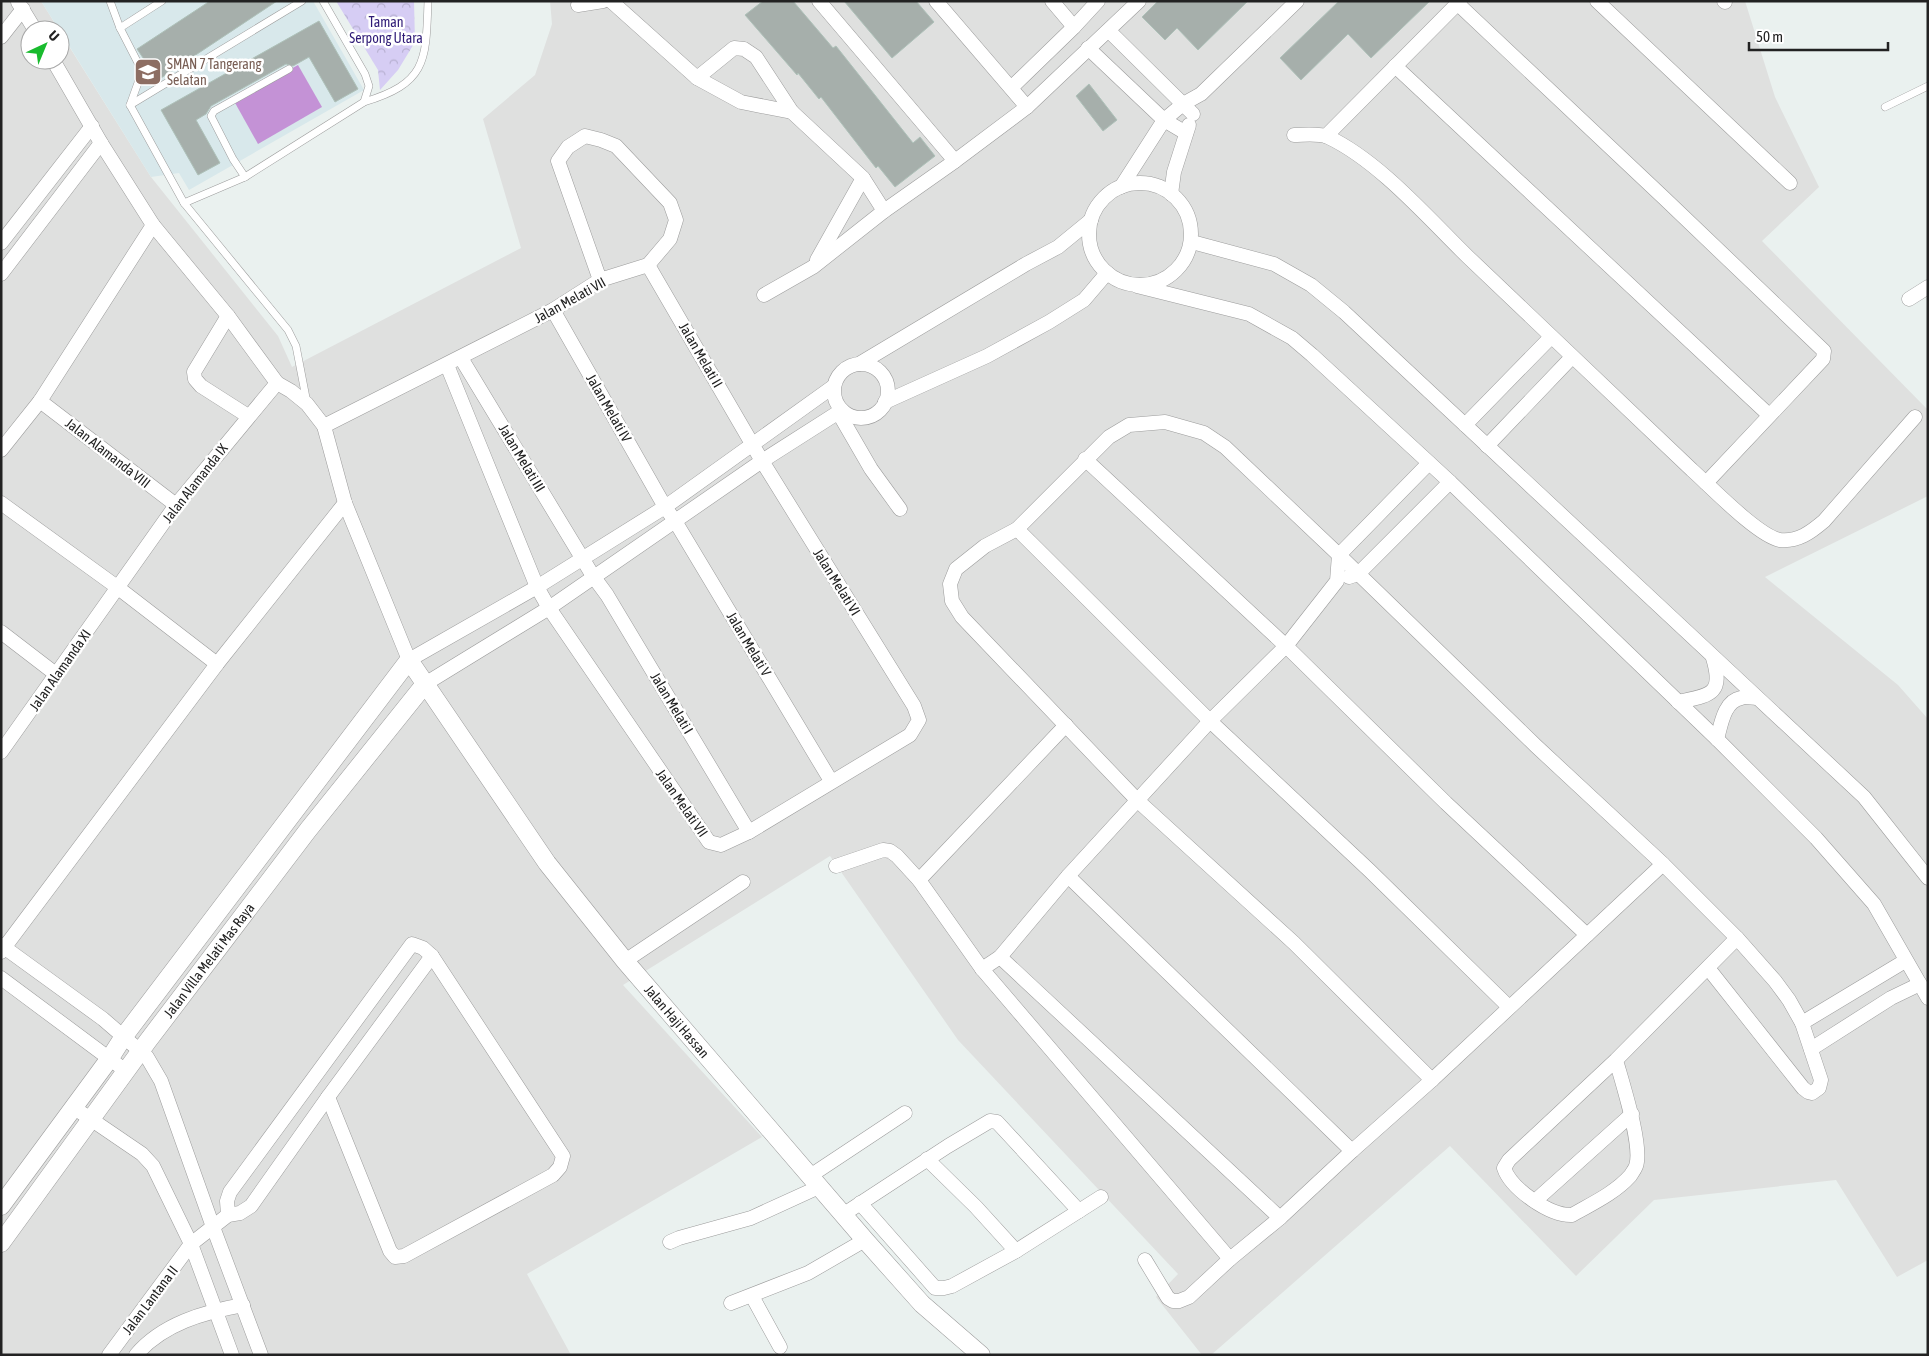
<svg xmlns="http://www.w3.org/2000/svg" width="1929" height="1356" font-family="'Asap Condensed',sans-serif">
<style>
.residential{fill:#dfe0df}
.education{fill:#d8e8eb}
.park{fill:url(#park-crowns)}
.pitch{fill:#c492d6}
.building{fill:#a6afab;stroke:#aec1b9}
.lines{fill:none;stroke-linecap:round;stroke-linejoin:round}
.service-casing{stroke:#9c9c9c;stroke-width:8}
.minor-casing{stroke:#9c9c9c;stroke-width:15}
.tertiary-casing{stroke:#9c9c9c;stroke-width:19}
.service{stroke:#fff;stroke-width:7}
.minor{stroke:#fff;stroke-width:14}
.tertiary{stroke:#fff;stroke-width:18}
.labels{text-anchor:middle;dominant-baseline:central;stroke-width:5;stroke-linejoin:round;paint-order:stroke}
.park-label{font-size:14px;fill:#2e1a76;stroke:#fff}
.education-label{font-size:14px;fill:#785e54;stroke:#fff;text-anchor:start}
.street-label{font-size:14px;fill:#222;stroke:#fff}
</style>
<defs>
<pattern id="park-crowns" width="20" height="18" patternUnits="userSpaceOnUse" patternTransform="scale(1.25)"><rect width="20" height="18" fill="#d6cdf4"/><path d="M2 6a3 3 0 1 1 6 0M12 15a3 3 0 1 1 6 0" fill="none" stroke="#b7b0d1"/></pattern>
</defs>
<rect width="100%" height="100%" fill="#eaf1ef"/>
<path class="residential" d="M1 1H41L59 30H30V60H60V32L151 177 278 336 292 367 521 248 483 119 535 75 552 24 550 1H1745L1775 97 1819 187 1762 241 1928 410V496L1765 577 1898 685 1928 719V1260L1897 1277 1836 1180 1654 1200 1576 1276 1450 1146 1211 1355H1202L1156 1297 1178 1274 958 1040 830 856 623 985 762 1137 527 1274 571 1355H1Z"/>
<path class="education" d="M41 1H313L364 90 189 190 179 173 151 177Z"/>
<path class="park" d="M336 1H414L415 42 398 70 380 90 378 70Z"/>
<path class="pitch" d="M298 65 322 107 258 144 234 101Z"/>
<g class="building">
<path d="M210 1H277L158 80 137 49Z"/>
<path d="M763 1H793L833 48 836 46 913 143 920 137 935 156 895 187 878 166 876 168 821 97 819 99 798 73 797 75 745 15Z"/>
<path d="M844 1H916L934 22 892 58Z"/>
<path d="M1158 1H1248L1198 50 1177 28 1165 40 1142 17Z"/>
<path d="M1339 1H1430L1371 58 1348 34 1301 80 1280 58Z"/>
<path d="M319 21 358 89 335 102 309 57 293 66 286 64 211 106 206 114 196 120 220 163 198 175 161 110Z"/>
<path d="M1089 84 1117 120 1103 131 1076 96Z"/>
</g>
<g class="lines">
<g class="service-casing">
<g id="service">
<path d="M110 1 120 28 139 65V80L130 105"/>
<path d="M302 1 130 105 184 203 288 330 296 346 307 403"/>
<path d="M120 28 162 1"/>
<path d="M364 102C427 83 426 61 428 1"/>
<path d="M1885 107 1928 86"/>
<path d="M245 177 233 159 211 116 214 111 289 69"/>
<path d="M184 203 245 177 364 102 369 86 365 74 323 1"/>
</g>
</g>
<g class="minor-casing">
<g id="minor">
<path d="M611 1 697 78 741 102 792 112"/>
<path d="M819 1 955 161"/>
<path d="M936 1 1027 107"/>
<path d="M1052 1 1074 27"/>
<path d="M1597 1 1790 183"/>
<path d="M1724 1 1725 2"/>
<path d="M18 2 35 30"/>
<path d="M1458 4 1664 198 1824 351 1823 359 1706 483"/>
<path d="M578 5 603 1"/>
<path d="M1109 31 1193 114"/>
<path d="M1 37 23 9"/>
<path d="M1088 48 1164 120 1186 133"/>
<path d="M53 60 101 143 153 225 228 316 277 383 291 391 307 404 324 426 345 503 409 660 537 587 665 507 834 386"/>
<path d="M1395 66 1769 415"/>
<path d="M697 78 734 48 744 49 756 57 792 112 863 178 884 211"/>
<path d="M1012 87 1074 27 1098 1"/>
<path d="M1294 135C1304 135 1319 133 1328 137 1379 161 1428 218 1468 257 1542 328 1617 399 1692 470 1710 486 1758 536 1780 540 1798 542 1811 532 1824 521L1915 417"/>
<path d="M1326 136 1460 1"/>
<circle cx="1140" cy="234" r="51"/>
<path d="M1121 187 1164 120 1183 104 1201 94 1297 1"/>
<path d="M1171 194 1174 172 1189 125"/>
<path d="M1192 242 1274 264 1311 285 1344 312 1864 797 1928 878"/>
<path d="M1 243 92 126"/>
<path d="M817 260 863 178"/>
<path d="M1 274 101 143"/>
<path d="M1137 286 1249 314 1292 338 1312 355 1450 482 1717 739 1816 838 1874 904 1928 998"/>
<path d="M764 295 813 267 884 211 955 161 1027 107 1139 1"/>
<path d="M1909 299 1928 287"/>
<path d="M553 310 665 507 675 521 831 781"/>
<path d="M228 316 194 372 195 379 201 386 248 416"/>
<path d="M461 358 593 576 607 595 749 832"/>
<path d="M859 364 1026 264 1058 247 1091 220"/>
<circle cx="861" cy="391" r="27"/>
<path d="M447 365 537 587 549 608 709 842 721 845 749 832 910 735 919 720 914 706 762 461 648 265"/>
<path d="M40 401 176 505"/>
<path d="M885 402 987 356 1049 322 1084 300 1107 273"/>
<path d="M838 412 871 469 900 509"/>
<path d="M1465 425 1551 337"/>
<path d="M324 426 553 310 600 280 648 265 670 239 676 220 670 203 616 146 601 140 585 136 568 147 558 161 600 280"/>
<path d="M1487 446 1572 357"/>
<path d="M1 450 40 401 153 225"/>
<path d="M1085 459 1286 646 1446 803 1587 935"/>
<path d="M1 503 117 587 217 664"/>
<path d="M1017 529 1210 721 1369 870 1509 1007"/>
<path d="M1349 577 1358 574 1450 482"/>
<path d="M1 632 57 675"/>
<path d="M425 684 549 608 762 461 842 410"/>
<path d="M1678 702C1710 695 1724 695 1713 658"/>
<path d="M1717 739C1721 725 1724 701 1741 698 1745 696 1752 698 1757 698"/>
<path d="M1 752 176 505 277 383"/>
<path d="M836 866 883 850 890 851 897 856 919 880 982 969 1230 1259"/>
<path d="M1068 876 1352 1151"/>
<path d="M919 880 1066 725"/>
<path d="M1 945 103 1019 147 1057 161 1081 213 1227 261 1355"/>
<path d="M1 952 217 664 345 503"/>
<path d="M1000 957 1280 1218"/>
<path d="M625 961 743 882"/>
<path d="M982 969 1000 957 1068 876 1210 721 1286 646 1337 581 1339 555 1429 463"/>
<path d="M1 978 126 1071"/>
<path d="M1802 1023 1905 961"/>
<path d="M1811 1049 1891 998 1920 984"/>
<path d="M1616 1060C1622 1082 1643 1146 1636 1166 1635 1169 1632 1173 1630 1176 1615 1193 1591 1204 1572 1215 1550 1216 1511 1189 1504 1168L1509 1160 1616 1060 1737 938"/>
<path d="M1432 1080 1294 943 1138 801 962 617 952 601 950 584 956 569 985 546 1017 529 1109 437 1129 425 1165 422 1204 433 1225 447 1339 555 1536 746 1663 864 1737 938 1775 981 1789 1000 1802 1023 1821 1080 1819 1088 1812 1093 1808 1092 1803 1088 1708 968"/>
<path d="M73 1107 142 1154 153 1166 191 1244 232 1355"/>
<path d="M927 1159 976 1207 1016 1251"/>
<path d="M810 1176 905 1113"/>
<path d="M1535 1201 1632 1114"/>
<path d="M860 1203 935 1288H944L952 1286 1016 1251 1101 1197"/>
<path d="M844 1214 948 1146 990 1121 997 1122 1079 1211"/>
<path d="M228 1215 227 1201 230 1192 412 944 423 948 432 956 563 1156 560 1167 553 1175 404 1256 395 1257 390 1251 328 1097"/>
<path d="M670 1242 679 1238 751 1218 819 1187"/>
<path d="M1145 1260 1168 1298 1173 1301H1179L1189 1297 1230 1259 1280 1218 1352 1151 1432 1080 1663 864"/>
<path d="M752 1296 780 1347"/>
<path d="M731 1303 808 1273 865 1240"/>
<path d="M109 1355 191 1244 228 1215 240 1213 251 1206 328 1097 432 956"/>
<path d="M136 1355C162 1324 204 1312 243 1305"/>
</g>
</g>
<g class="tertiary-casing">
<g id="tertiary">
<path id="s1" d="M1 1206 110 1058 124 1036 409 660 547 863 625 961 865 1240 922 1304 981 1355"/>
<path id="s2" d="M1 1243 147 1042 308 830 425 684"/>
</g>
</g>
<use href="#service" class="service"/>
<use href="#minor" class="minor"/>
<use href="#tertiary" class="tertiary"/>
</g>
<defs>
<g id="school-square" transform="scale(1.4375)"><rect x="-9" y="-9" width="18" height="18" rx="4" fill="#8d6e63" stroke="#fff"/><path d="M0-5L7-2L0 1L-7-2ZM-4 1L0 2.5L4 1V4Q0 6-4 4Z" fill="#fff"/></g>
</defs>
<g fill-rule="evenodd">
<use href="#school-square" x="148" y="72"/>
</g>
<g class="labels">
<g class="park-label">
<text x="386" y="22">Taman<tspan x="386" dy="16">Serpong Utara</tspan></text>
</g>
<g class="education-label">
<text x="167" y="64">SMAN 7 Tangerang<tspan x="167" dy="16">Selatan</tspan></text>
</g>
<g class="street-label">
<text transform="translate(570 300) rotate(-29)">Jalan Melati VII</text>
<text transform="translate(701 355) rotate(60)">Jalan Melati II</text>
<text transform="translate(609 408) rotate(60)">Jalan Melati IV</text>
<text transform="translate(108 453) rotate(38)">Jalan Alamanda VIII</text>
<text transform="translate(522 458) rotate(59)">Jalan Melati III</text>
<text transform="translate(195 483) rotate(-52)">Jalan Alamanda IX</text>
<text transform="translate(837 582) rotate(58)">Jalan Melati VI</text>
<text transform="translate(749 644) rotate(59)">Jalan Melati V</text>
<text transform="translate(60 670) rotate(-55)">Jalan Alamanda XI</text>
<text transform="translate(672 703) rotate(59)">Jalan Melati I</text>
<text transform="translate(682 803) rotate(55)">Jalan Melati VII</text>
<text stroke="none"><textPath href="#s2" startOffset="351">Jalan Villa Melati Mas Raya</textPath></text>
<text stroke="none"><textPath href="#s1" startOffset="1132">Jalan Haji Hassan</textPath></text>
<text transform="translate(150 1300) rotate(-53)">Jalan Lantana II</text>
</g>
</g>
<rect width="1929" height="1356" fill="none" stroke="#222222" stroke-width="5"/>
<g transform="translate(45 45) rotate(44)"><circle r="24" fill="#ffffff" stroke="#a7a7a7"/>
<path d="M0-4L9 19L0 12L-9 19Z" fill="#19bb2e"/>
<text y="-8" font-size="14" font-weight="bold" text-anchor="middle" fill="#222222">U</text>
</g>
<path d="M1749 42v8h139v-8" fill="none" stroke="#222222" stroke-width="2.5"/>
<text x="1756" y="42" font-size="15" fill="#222222" stroke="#ffffff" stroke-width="4" paint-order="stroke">50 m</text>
</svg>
